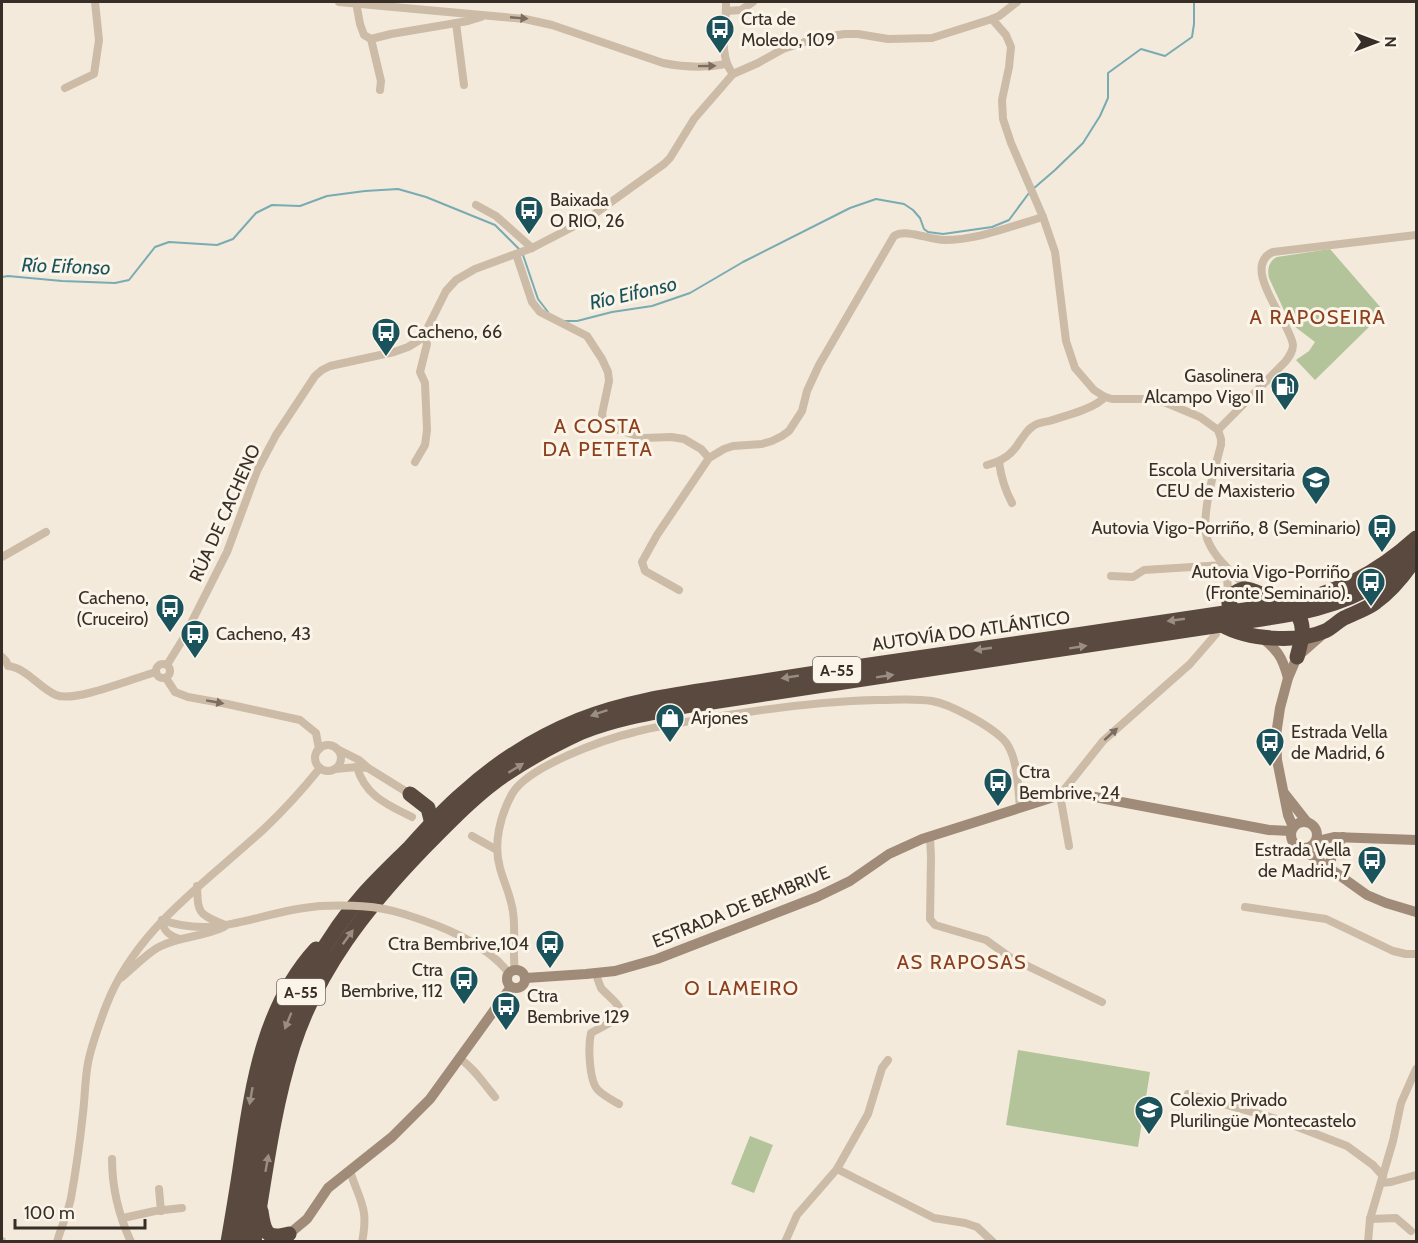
<svg xmlns="http://www.w3.org/2000/svg" width="1418" height="1243" font-family="Cabin,sans-serif">
<style>
.green{fill:#b3c49a}
.lines{fill:none;stroke-linecap:round;stroke-linejoin:round}
.stream{stroke:#79abb2;stroke-width:2}
.street{stroke:#ccbba6;stroke-width:8}
.secondary{stroke:#a08a78;stroke-width:10}
.highway{stroke:#5a493e;stroke-width:15}
.street-bridge{stroke:#ccbba6;stroke-width:8}
.oneway{fill:#7b6d61}
.oneway2{fill:#9a8d82}
.labels{text-anchor:middle;dominant-baseline:central;stroke-width:6;stroke-linejoin:round;paint-order:stroke}
.shield{fill:#fbf4e8;stroke:#726962;stroke-width:1.5}
.shield-label{font-size:16px;font-weight:bold;fill:#382e28}
.poi-label{font-size:18px;fill:#382e28;stroke:#fbf4e8;text-anchor:start}
.street-label{font-size:18px;fill:#382e28;stroke:#fbf4e8}
.water-label{font-size:20px;font-style:italic;fill:#1a535c;stroke:#fbf4e8}
.neighbourhood-label{font-size:20px;letter-spacing:1.5px;fill:#8c3f1c;stroke:#fbf4e8}
</style>
<rect width="100%" height="100%" fill="#f3eadb"/>
<g class="green">
<path d="M1330 249 1382 309 1368 325 1369 327 1315 380 1296 360 1309 351 1315 342 1290 323 1269 278C1267 269 1269 261 1277 257Z"/>
<path d="M1018 1050 1150 1072 1138 1147 1006 1125Z"/>
<path d="M750 1136 773 1145 754 1193 731 1184Z"/>
</g>
<g class="lines">
<g class="stream">
<path d="M1033 189 1055 170 1083 143 1100 116 1108 98V73L1141 49 1165 56 1192 37 1194 24V2"/>
<path d="M523 255 538 299 548 312"/>
<path d="M2 277 8 276 62 281 115 283 129 280 155 247 169 242 217 245 233 239 256 213 272 205 300 206 327 196 365 191 398 189 426 197 495 225 520 250"/>
<path d="M563 321H577L612 312 652 306 690 293 743 262 850 208 876 199 904 204 913 210 920 218 924 229 928 232 943 234 992 227 1009 220 1029 193"/>
</g>
<g class="street">
<path d="M339 2 525 19 552 25 663 63C683 67 706 68 726 64"/>
<path d="M356 2 360 24 364 35 371 39 381 81 380 90"/>
<path d="M726 2C727 25 717 54 733 74"/>
<path d="M726 11 741 10 753 2"/>
<path d="M992 19 1006 35 1011 47 1009 67 1002 100 1003 119 1011 143 1043 217 1055 252 1066 341 1075 368 1094 390 1105 397 1112 399H1152L1164 402 1200 417 1218 430 1221 439V445C1215 468 1199 520 1208 541 1216 560 1233 573 1247 587"/>
<path d="M456 23 464 85"/>
<path d="M371 39 391 34 468 21 481 17"/>
<path d="M65 88 94 74 99 40 95 2"/>
<path d="M476 205 496 216 532 248"/>
<path d="M516 254 532 302 540 312 587 336 602 359 608 372 609 381 602 414 604 422 609 427 644 438 671 437 684 439 701 449 709 458"/>
<path d="M1218 430 1285 362C1289 357 1293 352 1293 345 1291 323 1239 267 1273 252L1416 235"/>
<path d="M415 462 425 445 427 430 425 383 420 372 427 344 424 335"/>
<path d="M999 462C1001 477 1005 490 1012 503"/>
<path d="M987 465C1002 461 1012 455 1020 441 1024 436 1027 430 1032 427 1036 423 1044 422 1049 421 1065 416 1094 409 1105 397"/>
<path d="M2 557 46 532"/>
<path d="M1226 569 1229 597"/>
<path d="M1111 576 1133 577 1144 570 1224 565"/>
<path d="M679 590 645 571 642 562 657 535 709 458 724 449 733 446 762 444 772 441 782 436 789 431 802 411 807 391 819 365 894 236C906 228 929 240 944 240 978 240 1011 226 1043 217"/>
<path d="M2 657 6 661 8 666C27 668 39 688 56 695 74 703 134 678 156 672"/>
<circle cx="163" cy="671" r="7"/>
<path d="M167 665 183 639 227 552 257 471 276 435 315 376 322 370 330 366 394 352 408 347 418 341 424 335 446 291 456 280 475 269 532 248 586 220 664 164 670 158 694 119 733 74 758 63 783 49 817 38 845 34H858L888 39 932 38 992 19 999 16 1017 2"/>
<path d="M166 678 175 692 188 697 227 704 300 720 316 733 319 749"/>
<circle cx="328" cy="758" r="13"/>
<path d="M337 749 359 760 367 767"/>
<path d="M357 767C365 796 388 805 412 817"/>
<path d="M335 769 357 767 368 768 410 794"/>
<path d="M472 836 497 850"/>
<path d="M930 837 931 857 930 919 935 925 986 940 1011 958 1102 1002"/>
<path d="M1069 846 1060 795 1103 741 1190 664 1216 634 1217 626"/>
<path d="M197 886C198 913 198 914 223 924"/>
<path d="M1245 907 1326 919 1393 951 1406 954H1416"/>
<path d="M404 914C442 926 484 942 509 973"/>
<path d="M162 920C210 937 245 919 292 910 301 908 310 907 320 906"/>
<path d="M162 920C163 931 169 936 180 939"/>
<path d="M515 970C512 951 516 931 513 912 511 896 504 883 500 868 493 844 500 816 512 794 528 766 605 739 635 732 666 724 698 720 729 715 779 707 827 701 877 700 895 700 914 698 932 701 950 704 989 725 1003 739 1018 754 1018 788 1020 808"/>
<path d="M596 973C597 978 599 983 601 988 607 996 629 1009 617 1019L591 1033C588 1046 589 1081 598 1090 604 1096 612 1100 619 1104"/>
<path d="M121 978C132 969 149 951 161 946 181 936 204 937 224 927"/>
<path d="M459 1058C473 1067 484 1084 495 1097"/>
<path d="M1188 1094 1277 1119 1347 1146 1373 1165 1383 1176"/>
<path d="M112 1159C112 1187 119 1216 131 1242"/>
<path d="M837 1169 934 1218 965 1223 977 1227 993 1242"/>
<path d="M350 1171C360 1202 369 1208 362 1242"/>
<path d="M1381 1183 1391 1182 1416 1175"/>
<path d="M159 1189 161 1211"/>
<path d="M123 1218 155 1211 182 1208"/>
<path d="M1370 1219 1396 1218 1411 1231"/>
<path d="M2 1241V1242"/>
<path d="M57 1242C61 1227 68 1213 71 1198 76 1170 80 1141 83 1113 85 1096 85 1079 88 1063 91 1047 100 1022 106 1006 136 928 206 883 265 828 285 809 303 789 320 768"/>
<path d="M785 1242 797 1215 837 1169 868 1114 882 1068 888 1060"/>
<path d="M1368 1242 1370 1219 1393 1141 1401 1103 1416 1069"/>
</g>
<g class="secondary">
<path d="M1261 637C1278 651 1282 656 1288 678"/>
<path d="M1285 794 1307 822"/>
<circle cx="1304" cy="835" r="13"/>
<path d="M1293 827 1288 815 1277 760 1276 735 1280 708 1288 678 1297 657 1322 635"/>
<path d="M1317 841 1334 837 1416 840"/>
<path d="M1301 848 1367 895 1386 903 1416 912"/>
<path d="M1330 864 1333 851 1343 837"/>
<circle cx="516" cy="979" r="9"/>
<path d="M526 978 586 974 615 971 657 959 817 897 850 881 889 854 922 839 1060 795 1079 794 1269 830 1291 831"/>
<path d="M289 1234 307 1219 328 1188 392 1137 430 1099 511 987"/>
</g>
<g class="highway">
<path d="M1291 608C1308 621 1302 639 1297 657"/>
<path d="M1239 619 1229 604V597C1247 584 1246 589 1264 595 1272 597 1281 597 1289 598"/>
<path d="M1222 625C1248 640 1298 643 1325 631 1332 628 1337 622 1344 618 1354 613 1367 609 1376 602 1390 592 1401 579 1411 565"/>
<path d="M410 794 428 808 432 824"/>
<path d="M261 1211C264 1232 266 1240 289 1234"/>
<path d="M228 1242C233 1213 238 1184 242 1155 253 1082 264 1006 316 949"/>
<path d="M241 1242C252 1174 259 1104 281 1039 297 991 328 934 362 896 377 879 394 863 410 847 427 828 444 809 463 793 497 762 537 737 579 720 624 702 672 695 719 688 760 682 801 675 842 669 989 648 1137 626 1284 604 1339 592 1375 575 1416 538"/>
<path d="M254 1242C265 1176 273 1109 293 1046 318 969 367 907 422 850 448 824 475 795 506 774 530 758 556 744 582 732 617 718 655 712 692 705L1241 622C1289 615 1338 609 1379 582 1393 574 1405 564 1416 554"/>
</g>
<path class="street-bridge" d="M320 906C349 905 376 905 404 914"/>
</g>
<defs><path id="oneway-solid" d="M-6-.8H1V-3.2L6.5 0L1 3.2V.8H-6Z" transform="scale(1.5)"/></defs>
<g class="oneway">
<use href="#oneway-solid" transform="translate(519 18) rotate(5)"/>
<use href="#oneway-solid" transform="translate(707 66) rotate(-1)"/>
<use href="#oneway-solid" transform="translate(215 702) rotate(10)"/>
<use href="#oneway-solid" transform="translate(1111 734) rotate(-42)"/>
</g>
<g class="oneway2">
<use href="#oneway-solid" transform="translate(1176 620) rotate(172)"/>
<use href="#oneway-solid" transform="translate(1078 647) rotate(-9)"/>
<use href="#oneway-solid" transform="translate(983 649) rotate(172)"/>
<use href="#oneway-solid" transform="translate(885 676) rotate(-9)"/>
<use href="#oneway-solid" transform="translate(790 677) rotate(171)"/>
<use href="#oneway-solid" transform="translate(599 713) rotate(161)"/>
<use href="#oneway-solid" transform="translate(516 768) rotate(-32)"/>
<use href="#oneway-solid" transform="translate(348 937) rotate(-54)"/>
<use href="#oneway-solid" transform="translate(288 1021) rotate(112)"/>
<use href="#oneway-solid" transform="translate(251 1096) rotate(100)"/>
<use href="#oneway-solid" transform="translate(267 1163) rotate(-80)"/>
</g>
<defs>
<g id="bus-pin" transform="scale(1.5)"><path d="M0 17L-7.5 6A9.5 9.5 0 1 1 7.5 6Z" fill="#1a535c" stroke="#fbf4e8"/><path d="M-5-6H5V4H4V6H2V4H-2V6H-4V4H-5ZM-3.5-4V0h7V-4ZM-3.5 1.2v1.5H-2V1.2ZM2 1.2v1.5H3.5V1.2Z" fill="#fff"/></g>
<g id="fuel-pin" transform="scale(1.5)"><path d="M0 17L-7.5 6A9.5 9.5 0 1 1 7.5 6Z" fill="#1a535c" stroke="#fbf4e8"/><path d="M-5.5-6h7V0h2V4h1.3V-2.5L3-4.5l.8-.8L6-3V5H2.5V1h-1V6h-7ZM-4.2-4.7v3.2H.2V-4.7Z" fill="#fff"/></g>
<g id="university-pin" transform="scale(1.5)"><path d="M0 17L-7.5 6A9.5 9.5 0 1 1 7.5 6Z" fill="#1a535c" stroke="#fbf4e8"/><path d="M0-5L7-2L0 1L-7-2ZM-4 1L0 2.5L4 1V4Q0 6-4 4Z" fill="#fff"/></g>
<g id="shop-pin" transform="scale(1.5)"><path d="M0 17L-7.5 6A9.5 9.5 0 1 1 7.5 6Z" fill="#1a535c" stroke="#fbf4e8"/><path d="M-5-2.5h2.3a2.7 3.5 0 0 1 5.4 0H5L5.5 6h-11ZM-1.5-2.5h3a1.5 2.3 0 0 0-3 0Z" fill="#fff"/></g>
<g id="school-pin" transform="scale(1.5)"><path d="M0 17L-7.5 6A9.5 9.5 0 1 1 7.5 6Z" fill="#1a535c" stroke="#fbf4e8"/><path d="M0-5L7-2L0 1L-7-2ZM-4 1L0 2.5L4 1V4Q0 6-4 4Z" fill="#fff"/></g>
</defs>
<g fill-rule="evenodd">
<use href="#bus-pin" x="720" y="29"/>
<use href="#bus-pin" x="529" y="210"/>
<use href="#bus-pin" x="386" y="332"/>
<use href="#fuel-pin" x="1285" y="386"/>
<use href="#university-pin" x="1316" y="480"/>
<use href="#bus-pin" x="1382" y="528"/>
<use href="#bus-pin" x="1371" y="582"/>
<use href="#bus-pin" x="170" y="608"/>
<use href="#bus-pin" x="195" y="634"/>
<use href="#shop-pin" x="670" y="718"/>
<use href="#bus-pin" x="1270" y="742"/>
<use href="#bus-pin" x="998" y="782"/>
<use href="#bus-pin" x="1372" y="860"/>
<use href="#bus-pin" x="550" y="944"/>
<use href="#bus-pin" x="464" y="980"/>
<use href="#bus-pin" x="506" y="1006"/>
<use href="#school-pin" x="1149" y="1110"/>
</g>
<g class="labels">
<g class="shield">
<rect x="813" y="657" width="48" height="26" rx="4.5"/>
<rect x="277" y="979" width="48" height="26" rx="4.5"/>
</g>
<g class="shield-label">
<text x="837" y="670">A-55</text>
<text x="301" y="992">A-55</text>
</g>
<g class="poi-label">
<text x="741" y="19">Crta de<tspan x="741" dy="21">Moledo, 109</tspan></text>
<text x="550" y="200">Baixada<tspan x="550" dy="21">O RIO, 26</tspan></text>
<text x="407" y="332">Cacheno, 66</text>
<text x="1264" y="376" text-anchor="end">Gasolinera<tspan x="1264" dy="21">Alcampo Vigo II</tspan></text>
<text x="1295" y="470" text-anchor="end">Escola Universitaria<tspan x="1295" dy="21">CEU de Maxisterio</tspan></text>
<text x="1361" y="528" text-anchor="end">Autovia Vigo-Porriño, 8 (Seminario)</text>
<text x="1350" y="572" text-anchor="end">Autovia Vigo-Porriño<tspan x="1350" dy="21">(Fronte Seminario).</tspan></text>
<text x="149" y="598" text-anchor="end">Cacheno,<tspan x="149" dy="21">(Cruceiro)</tspan></text>
<text x="216" y="634">Cacheno, 43</text>
<text x="691" y="718">Arjones</text>
<text x="1291" y="732">Estrada Vella<tspan x="1291" dy="21">de Madrid, 6</tspan></text>
<text x="1019" y="772">Ctra<tspan x="1019" dy="21">Bembrive, 24</tspan></text>
<text x="1351" y="850" text-anchor="end">Estrada Vella<tspan x="1351" dy="21">de Madrid, 7</tspan></text>
<text x="529" y="944" text-anchor="end">Ctra Bembrive,104</text>
<text x="443" y="970" text-anchor="end">Ctra<tspan x="443" dy="21">Bembrive, 112</tspan></text>
<text x="527" y="996">Ctra<tspan x="527" dy="21">Bembrive 129</tspan></text>
<text x="1170" y="1100">Colexio Privado<tspan x="1170" dy="21">Plurilingüe Montecastelo</tspan></text>
</g>
<g class="street-label">
<text transform="translate(225 513) rotate(-66)">RÚA DE CACHENO</text>
<text transform="translate(971 631) rotate(-8)">AUTOVÍA DO ATLÁNTICO</text>
<text transform="translate(741 907) rotate(-22)">ESTRADA DE BEMBRIVE</text>
</g>
<g class="water-label">
<text transform="translate(66 266) rotate(2)">Río Eifonso</text>
<text transform="translate(633 293) rotate(-13)">Río Eifonso</text>
</g>
<g class="neighbourhood-label">
<text x="1318" y="317">A RAPOSEIRA</text>
<text x="598" y="426">A COSTA<tspan x="598" dy="23">DA PETETA</tspan></text>
<text x="962" y="962">AS RAPOSAS</text>
<text x="742" y="988">O LAMEIRO</text>
</g>
</g>
<rect width="1418" height="1243" fill="none" stroke="#382e28" stroke-width="6"/>
<g transform="translate(1376 42) rotate(90)" stroke="#fbf4e8" stroke-width="4.5" paint-order="stroke">
<path d="M0-4.5L10 22L0 15L-10 22Z" fill="#382e28"/>
<text y="-9" font-size="16" font-weight="bold" text-anchor="middle" fill="#382e28">N</text>
</g>
<path d="M15 1219v9h130v-9" fill="none" stroke="#382e28" stroke-width="3"/>
<text x="24" y="1219" font-size="18" fill="#382e28" stroke="#fbf4e8" stroke-width="4.5" paint-order="stroke">100 m</text>
</svg>
